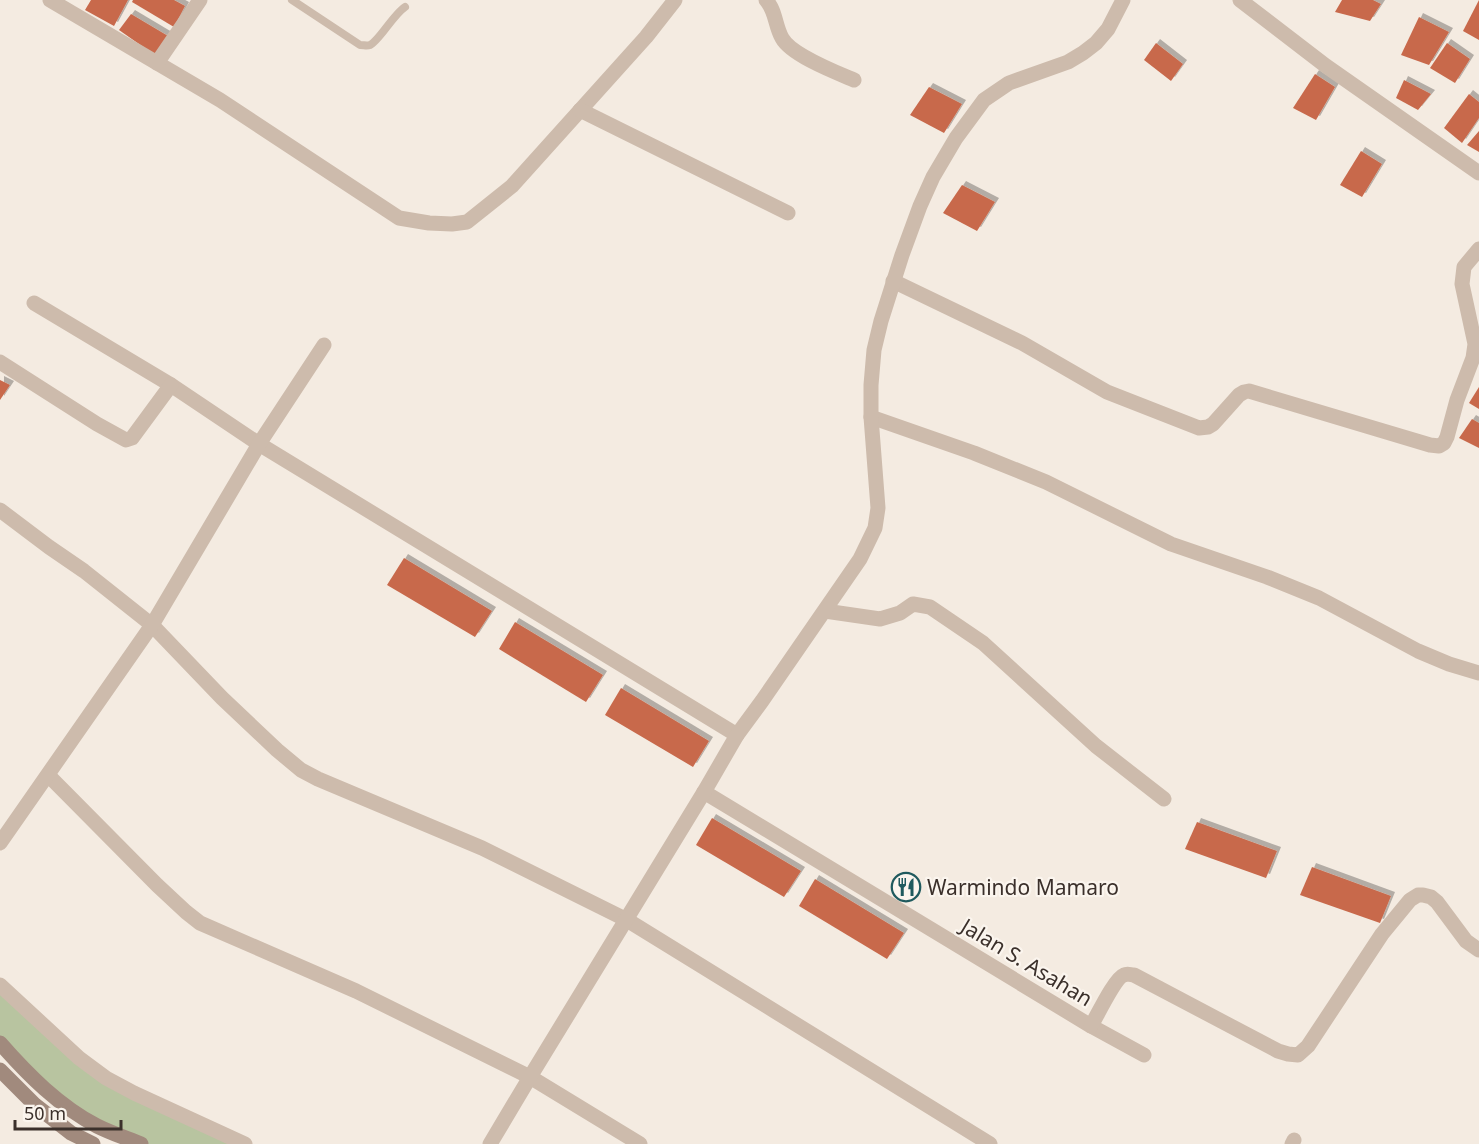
<svg xmlns="http://www.w3.org/2000/svg" width="1479" height="1144" font-family="'Noto Sans',sans-serif">
<style>
.green{fill:#b8c4a0}
.building{fill:#c8694b;filter:url(#shadow)}
.lines{fill:none;stroke-linecap:round;stroke-linejoin:round}
.service{stroke:#cdbbac;stroke-width:8}
.minor{stroke:#cdbbac;stroke-width:15}
.secondary{stroke:#a18a7d;stroke-width:15}
.labels{text-anchor:middle;dominant-baseline:central;stroke-width:4.5;stroke-linejoin:round;paint-order:stroke}
.poi-label{font-size:21px;fill:#3b302b;stroke:#fbf5ee;text-anchor:start}
.street-label{font-size:21px;fill:#3b302b;stroke:#fbf5ee}
</style>
<defs>
<filter id="shadow"><feDropShadow dx="4" dy="-4" stdDeviation="0" flood-color="#0004"/></filter>
</defs>
<rect width="100%" height="100%" fill="#f4ebe1"/>
<path class="green" d="M0 987 78 1060 242 1144H144L75 1111 0 1042Z"/>
<g class="building">
<path d="M91 0H128L114 26 85 10Z"/>
<path d="M133 0H174L185 6 174 27 132 2Z"/>
<path d="M1342 0H1373L1381 4 1370 21 1335 12Z"/>
<path d="M1479 0V40L1463 31Z"/>
<path d="M131 14 168 36 156 56 119 30Z"/>
<path d="M1419 17 1449 32 1429 65 1401 55Z"/>
<path d="M1156 43 1183 64 1171 81 1144 60Z"/>
<path d="M1447 43 1470 59 1455 83 1430 68Z"/>
<path d="M1315 74 1335 87 1316 120 1293 108Z"/>
<path d="M1404 80 1431 94 1418 110 1396 98Z"/>
<path d="M929 87 962 104 944 133 910 115Z"/>
<path d="M1469 94 1479 102V118L1462 143 1444 128Z"/>
<path d="M1479 131V152L1467 145Z"/>
<path d="M1361 151 1382 164 1362 197 1340 185Z"/>
<path d="M962 185 995 202 977 231 943 213Z"/>
<path d="M0 380 10 385 0 400Z"/>
<path d="M1479 387V409L1469 403Z"/>
<path d="M1472 419 1479 423V448L1459 438Z"/>
<path d="M404 558 492 611 475 637 387 585Z"/>
<path d="M515 622 603 675 586 702 499 649Z"/>
<path d="M621 688 709 741 693 767 605 715Z"/>
<path d="M712 818 801 871 784 897 696 845Z"/>
<path d="M1197 822 1277 851 1266 878 1185 849Z"/>
<path d="M1312 867 1391 896 1380 923 1300 895Z"/>
<path d="M815 879 904 933 887 959 799 906Z"/>
</g>
<g class="lines">
<path class="service" d="M292 0 360 45C364 45 367 46 370 45 379 41 393 15 405 7"/>
<g class="minor">
<path d="M50 0 220 100 399 218 429 223 452 224 467 222 512 186 646 37 675 0"/>
<path d="M766 0C776 11 775 26 782 38 791 55 835 72 854 80"/>
<path d="M1240 0 1326 66 1479 173"/>
<path d="M157 63 200 0"/>
<path d="M580 110 788 213"/>
<path d="M893 281 1022 343 1107 392 1199 428 1208 427 1213 424 1239 395 1244 392 1249 391 1430 445 1439 446 1444 443 1447 437 1457 400 1473 358 1475 344 1462 284 1464 267 1479 249"/>
<path d="M34 303 171 385 259 444 737 735"/>
<path d="M0 362 97 424 126 440 132 438 171 385"/>
<path d="M871 417 974 453 1046 482 1171 544 1267 577 1319 598 1418 651 1449 664 1479 673"/>
<path d="M0 510 49 547 84 571 152 625 222 698 277 750 301 770 318 779 482 848 627 920 990 1144"/>
<path d="M825 611 880 619 900 613 913 604 930 607 983 643 1096 746 1164 799"/>
<path d="M48 775 157 885 186 912 200 923 356 991 530 1077 640 1144"/>
<path d="M704 792 1091 1026 1144 1055"/>
<path d="M0 843 152 625 259 444 324 345"/>
<path d="M0 985 79 1058 106 1078 134 1093 245 1144"/>
<path d="M1091 1026C1097 1016 1115 978 1124 975 1128 973 1130 975 1134 975L1278 1051 1288 1054 1298 1055 1308 1046 1382 934 1410 900 1418 895H1423L1431 897 1437 902 1466 941 1479 950"/>
<path d="M490 1144 530 1077 704 792 737 735 762 701 860 559 875 528 878 508 871 417V385L874 350 881 321 902 255 920 206 933 177 956 138 984 100 1009 83 1068 62 1083 53 1096 43 1108 29 1123 0"/>
<path d="M1292 1144 1294 1140"/>
</g>
<g class="secondary">
<path d="M0 1043C28 1075 59 1106 97 1126 111 1133 126 1138 141 1144"/>
<path d="M0 1070 35 1105 71 1133 93 1144"/>
</g>
</g>
<defs>
<g id="restaurant-ring" transform="scale(1.5)"><circle r="9.5" fill="#fbf5ee" stroke="#1f5a5e" stroke-width="1.5"/><path d="M-5-6h1v4h1v-4h1v4h1v-4h1v5L-1.5 .5V6h-2V.5L-5-1ZM5-6V6H3V1.5H1.5Q1.5-4 5-6Z" fill="#1f5a5e"/></g>
</defs>
<g fill-rule="evenodd">
<use href="#restaurant-ring" x="906" y="887"/>
</g>
<g class="labels">
<g class="poi-label">
<text x="927" y="887">Warmindo Mamaro</text>
</g>
<g class="street-label">
<text transform="translate(1027 962) rotate(31)">Jalan S. Asahan</text>
</g>
</g>
<path d="M15 1120v9h106v-9" fill="none" stroke="#3b302b" stroke-width="3"/>
<text x="24" y="1120" font-size="18" fill="#3b302b" stroke="#fbf5ee" stroke-width="4.5" paint-order="stroke">50 m</text>
</svg>
